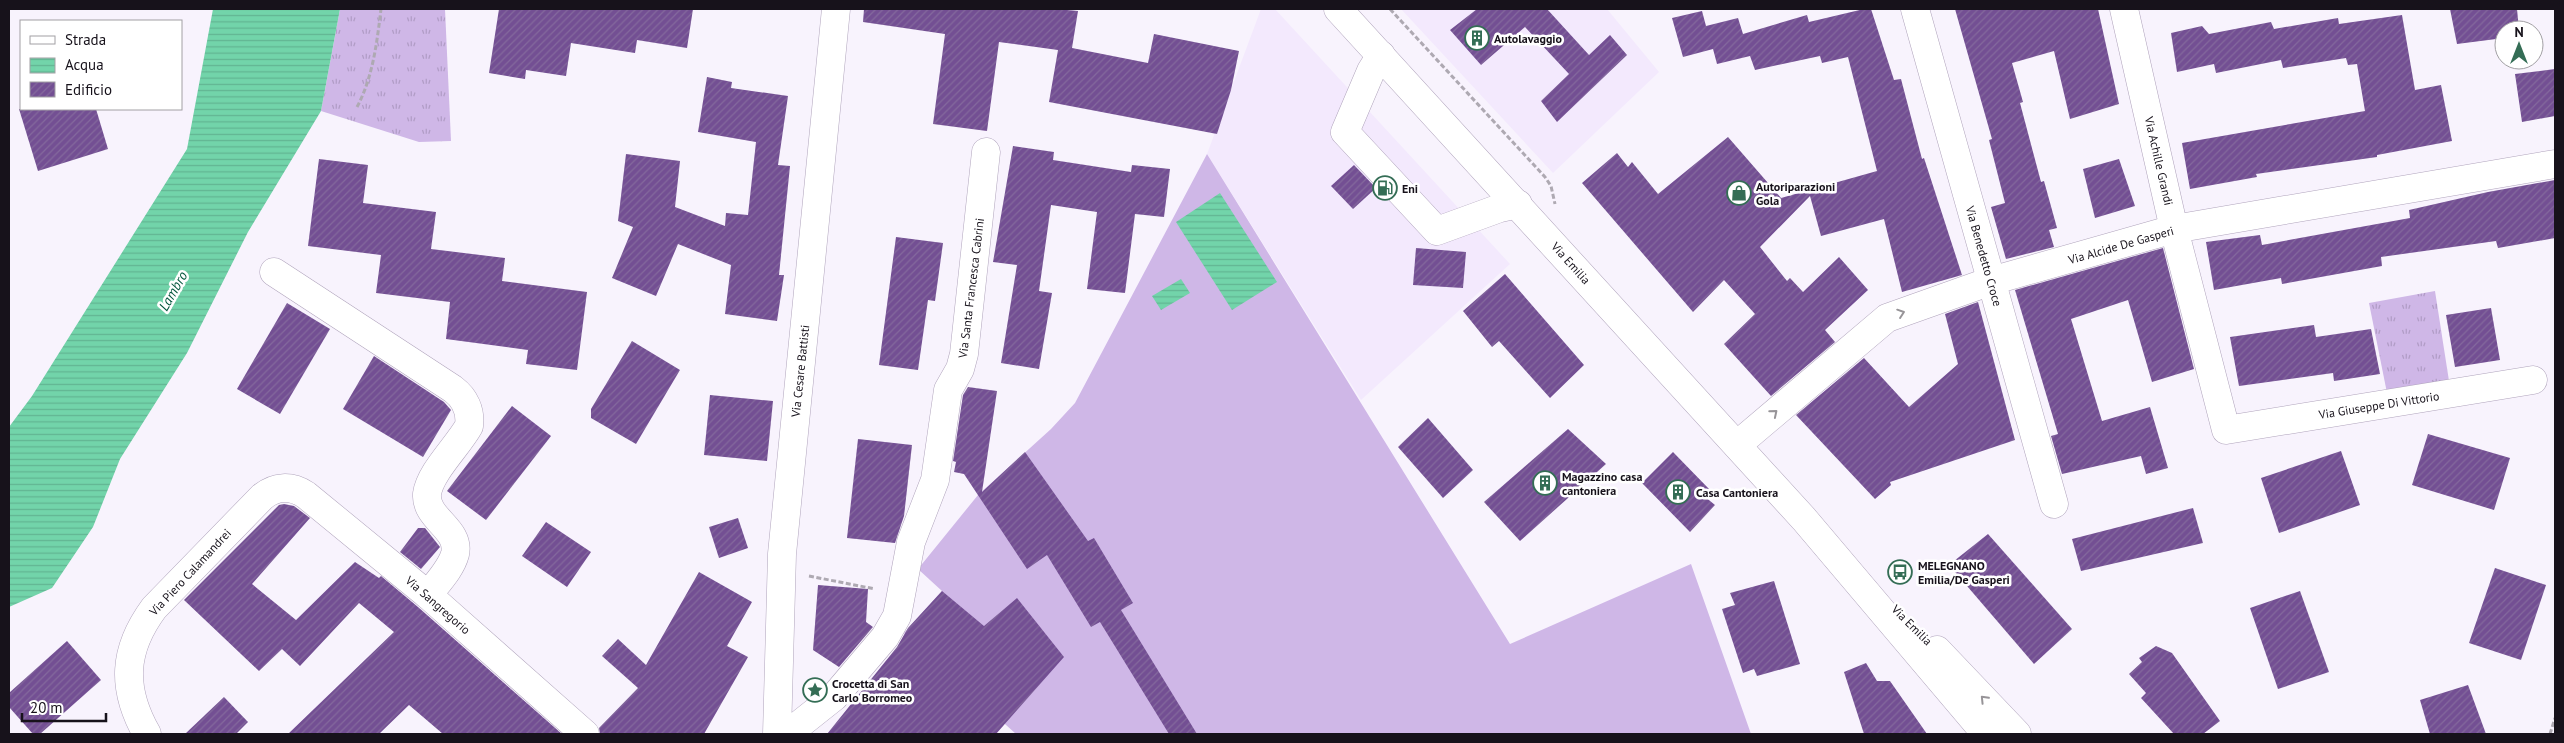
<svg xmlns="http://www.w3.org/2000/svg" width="2564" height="743" font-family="'PT Sans',sans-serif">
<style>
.built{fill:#f3e9fd}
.grass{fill:url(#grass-tufts)}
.garden{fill:#cfb7e7}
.water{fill:url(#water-rules)}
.building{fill:url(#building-hatch)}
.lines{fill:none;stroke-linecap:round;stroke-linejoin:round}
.minor-casing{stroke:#b0a4bc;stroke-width:29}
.path{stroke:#aea9b2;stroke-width:3;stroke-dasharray:5 2.5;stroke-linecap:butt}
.minor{stroke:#fff;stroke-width:28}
.oneway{stroke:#979498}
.labels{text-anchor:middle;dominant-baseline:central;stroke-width:5;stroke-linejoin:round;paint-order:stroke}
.poi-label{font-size:12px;font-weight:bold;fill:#17121b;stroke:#fff;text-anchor:start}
.street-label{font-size:12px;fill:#17121b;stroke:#fff}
.water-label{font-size:14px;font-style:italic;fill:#00543a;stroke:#fff}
</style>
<defs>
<pattern id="grass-tufts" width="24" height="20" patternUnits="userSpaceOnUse" patternTransform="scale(1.25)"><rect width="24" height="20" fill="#cfb7e7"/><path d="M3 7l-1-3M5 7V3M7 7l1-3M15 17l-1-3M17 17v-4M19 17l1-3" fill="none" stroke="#b19cc6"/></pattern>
<pattern id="water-rules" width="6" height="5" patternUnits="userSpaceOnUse" patternTransform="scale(1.25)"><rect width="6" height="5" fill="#72d4aa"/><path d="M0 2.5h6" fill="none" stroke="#62b592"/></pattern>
<pattern id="building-hatch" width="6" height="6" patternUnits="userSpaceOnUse" patternTransform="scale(1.25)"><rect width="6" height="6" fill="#734f93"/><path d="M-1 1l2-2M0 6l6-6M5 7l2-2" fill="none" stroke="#84699d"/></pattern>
</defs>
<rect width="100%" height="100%" fill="#f8f3fd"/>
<g class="built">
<path d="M1261 9H1275L1510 264 1361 400 1207 154Z"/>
<path d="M1401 9H1607L1659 72 1553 173Z"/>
</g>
<g class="grass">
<path d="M340 9H445L451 141 419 142 321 111Z"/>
<path d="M2435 291 2449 381 2387 393 2369 303Z"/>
</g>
<path class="garden" d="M1207 154 1510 644 1691 564 1751 734H1016L904 633 942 591 918 569 978 495 1051 429 1075 403Z"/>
<g class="water">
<path d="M213 9H340L321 111 248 232 187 353 120 459 93 527 52 588 9 607V427L32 396 187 149Z"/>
<path d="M1220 193 1277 282 1232 310 1176 222Z"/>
<path d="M1181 279 1190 293 1161 310 1152 296Z"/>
</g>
<g class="building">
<path d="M499 9H693L687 48 637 40 635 53 571 43 566 76 526 70 525 79 489 73Z"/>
<path d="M864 9H1056L1078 11 1072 48 1148 63 1154 34 1239 51 1231 90 1217 134 1049 102 1058 50 999 42 987 131 933 124 945 34 863 22Z"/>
<path d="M1477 9H1547L1589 55 1610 35 1627 55 1557 122 1541 101 1569 74 1525 27 1481 65 1450 30Z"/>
<path d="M1864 9H1871L1894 80 1901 79 1922 159 1924 158 1962 275 1902 292 1884 219 1821 236 1810 196 1760 247 1787 281 1790 278 1803 292 1839 257 1868 290 1825 330 1835 342 1771 396 1724 344 1755 314 1724 280 1693 312 1582 183 1617 153 1628 167 1632 162 1658 194 1728 137 1781 198 1877 171 1848 57 1822 63 1820 56 1755 70 1750 56 1717 64 1713 49 1683 57 1672 18 1702 11 1706 26 1738 18 1743 34 1807 15 1809 22Z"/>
<path d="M1955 9H2098L2119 104 2070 119 2054 51 2012 63 2023 102 2020 103 2041 182 2044 181 2057 228 2049 230 2054 247 2006 259 1991 207 2005 203 1989 140 1992 139Z"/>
<path d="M2450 9H2517L2519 30H2504V38L2457 44Z"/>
<path d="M2402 15 2415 90 2441 85 2452 141 2377 155V157L2256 174 2257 177 2190 189 2182 143 2365 111 2357 64 2348 65 2346 58 2283 68 2281 60 2216 73 2214 64 2177 72 2171 33 2202 26 2209 34 2271 22 2274 29 2338 18 2339 24Z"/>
<path d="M2555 69V116L2522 122 2515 74Z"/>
<path d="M707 77 732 82 731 88 788 96 778 165 790 166 779 275H784L777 321 725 314 731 265 678 244 656 296 612 278 633 227 618 221 626 154 680 161 675 207 725 226 726 213 748 215 756 142 698 132Z"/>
<path d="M19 109H96L108 149 38 171Z"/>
<path d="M1013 146 1054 152 1053 160 1131 172 1132 165 1170 169 1164 217 1135 214 1125 293 1087 289 1097 212 1051 205 1039 291 1052 293 1039 369 1001 363 1017 265 993 262Z"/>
<path d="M319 159 368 165 363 203 436 212 431 249 505 258 502 281 587 292 577 370 526 364 528 350 446 339 450 302 376 293 381 255 308 246Z"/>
<path d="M2119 159 2135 206 2095 218 2083 169Z"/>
<path d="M1354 165 1376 188 1353 209 1331 186Z"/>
<path d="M2555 180V238L2498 248 2496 241 2381 257 2382 266 2282 284 2281 278 2214 290 2206 242 2260 235 2262 245 2410 218 2409 210 2488 192Z"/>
<path d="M896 237 943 243 935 301 928 300 918 370 879 365Z"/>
<path d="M1416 248 1466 252 1463 288 1413 285Z"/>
<path d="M2163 248 2194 369 2152 382 2128 300 2071 319 2102 421 2150 407 2168 468 2146 474 2141 456 2062 474 2051 436 2058 434 2015 290Z"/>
<path d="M1505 274 1584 365 1550 398 1499 341 1492 347 1463 311Z"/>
<path d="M1978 302 2015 440 1890 482 1891 485 1875 499 1796 415 1864 358 1909 407 1958 364 1945 314Z"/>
<path d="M287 303 330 329 280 414 237 389Z"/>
<path d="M2491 308 2500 360 2455 367 2446 315Z"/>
<path d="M2314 325 2316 337 2371 329 2380 374 2334 381 2333 373 2239 386 2230 337Z"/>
<path d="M632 341 680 370 636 444 591 418V409Z"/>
<path d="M374 356 444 402 451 410 423 457 343 409Z"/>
<path d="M968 387 997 391 982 492 1025 452 1088 541 1094 538 1133 603 1121 610 1197 734H1169L1100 622 1091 627 1047 555 1027 569 964 474 954 472 956 462 953 461 963 395Z"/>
<path d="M710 395 773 401 767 461 704 455Z"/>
<path d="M512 406 551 436 486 520 447 491Z"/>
<path d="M1428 418 1473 470 1443 498 1398 447Z"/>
<path d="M1568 429 1606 464 1520 541 1484 502Z"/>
<path d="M2428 434 2510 458 2494 510 2412 485Z"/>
<path d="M858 439 912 445 904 516 895 543 847 538Z"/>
<path d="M2341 451 2360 505 2279 533 2261 478Z"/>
<path d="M1673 452 1709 489 1704 496 1715 505 1690 532 1642 483Z"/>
<path d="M284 504 294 506 310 518 252 584 296 620 355 562 379 578 381 576 418 607 562 734H443L409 705 379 734H288L394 632 359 603 300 666 282 649 259 671 184 600 279 505Z"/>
<path d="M2193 508 2203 543 2081 571 2072 539Z"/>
<path d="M738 518 748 548 719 558 709 527Z"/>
<path d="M546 522 591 552 567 587 522 556Z"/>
<path d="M418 528H425L440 547 421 569 400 552Z"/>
<path d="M1988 534 2072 629 2034 664 1949 565Z"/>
<path d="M2495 568 2546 585 2521 660 2469 643Z"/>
<path d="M699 572 752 602 727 646 748 657 704 734H600L599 728 638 688 602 656 618 639 646 665Z"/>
<path d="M1774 581 1800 664 1757 676 1754 669 1743 673 1722 609 1735 605 1730 593Z"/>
<path d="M818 585 868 589 866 622 873 627 839 667 813 650Z"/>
<path d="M942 591 984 626 1017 598 1064 657 996 734H827L897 647 908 628Z"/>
<path d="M2300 591 2329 672 2278 689 2250 608Z"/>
<path d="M67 641 101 680 40 734H33L9 707V693Z"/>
<path d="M2156 646 2172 653 2220 721 2203 734H2174L2141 698 2146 693 2129 674 2142 662 2139 658Z"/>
<path d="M1866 663 1877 681H1890L1927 734H1864L1844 672Z"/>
<path d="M2468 685 2486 734H2430L2420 700Z"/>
<path d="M224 697 248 722 236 734H185Z"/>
</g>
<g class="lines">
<g class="minor-casing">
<g id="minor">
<path d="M1338 9 1804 519 1986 734"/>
<path d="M1915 9 2054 504"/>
<path d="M2124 9 2174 229 2226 430 2533 380"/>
<path d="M1381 55 1371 71 1345 132 1437 231 1500 208 1518 204"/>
<path d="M274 272 453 389C465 398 471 411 469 426 458 446 430 472 427 494 425 519 461 529 455 554 451 569 437 583 428 595"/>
<path d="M1737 445 1887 318 1991 281 2174 229 2555 164"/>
<path d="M1937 650 2017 734"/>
<path d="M147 734C121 688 123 650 154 608L262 497C275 486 291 485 306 495L428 595 585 734"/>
<path d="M777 734 782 554 836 9"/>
<path d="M780 734 800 724 834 697 885 637 897 616 911 542 935 480 948 390 960 369 964 354 986 152"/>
</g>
</g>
<g class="path">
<path d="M1390 9 1545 177 1551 186 1555 204"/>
<path d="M357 107C373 77 377 42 381 9"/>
<path d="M809 576 875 589"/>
<path d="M2550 734 2555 718"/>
</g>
<use href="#minor" class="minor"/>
</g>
<defs><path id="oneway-chevron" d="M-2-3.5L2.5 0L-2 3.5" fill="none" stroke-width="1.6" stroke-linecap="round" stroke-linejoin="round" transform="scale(1.25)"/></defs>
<g class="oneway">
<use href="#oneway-chevron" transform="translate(1901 313) rotate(-19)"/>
<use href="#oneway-chevron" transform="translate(1774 413) rotate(-40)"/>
<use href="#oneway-chevron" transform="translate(1984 699) rotate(-134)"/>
</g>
<defs>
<g id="building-ring" transform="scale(1.25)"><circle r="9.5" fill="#fff" stroke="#346d55" stroke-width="1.5"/><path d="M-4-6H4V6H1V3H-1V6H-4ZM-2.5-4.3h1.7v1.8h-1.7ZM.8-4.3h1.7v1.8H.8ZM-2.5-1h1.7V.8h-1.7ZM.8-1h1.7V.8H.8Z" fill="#346d55"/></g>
<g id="fuel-ring" transform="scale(1.25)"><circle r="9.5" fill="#fff" stroke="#346d55" stroke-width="1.5"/><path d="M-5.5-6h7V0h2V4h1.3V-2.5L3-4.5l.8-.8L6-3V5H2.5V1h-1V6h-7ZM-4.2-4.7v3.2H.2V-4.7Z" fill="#346d55"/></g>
<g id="shop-ring" transform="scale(1.25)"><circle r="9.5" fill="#fff" stroke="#346d55" stroke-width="1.5"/><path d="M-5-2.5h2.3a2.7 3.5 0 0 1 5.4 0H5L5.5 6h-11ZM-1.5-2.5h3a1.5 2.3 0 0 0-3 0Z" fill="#346d55"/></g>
<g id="bus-ring" transform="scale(1.25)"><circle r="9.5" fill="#fff" stroke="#346d55" stroke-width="1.5"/><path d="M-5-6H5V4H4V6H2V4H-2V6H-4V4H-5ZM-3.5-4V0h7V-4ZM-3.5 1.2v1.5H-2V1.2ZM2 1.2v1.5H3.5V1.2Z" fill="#346d55"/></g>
<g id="sight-ring" transform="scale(1.25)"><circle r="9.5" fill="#fff" stroke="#346d55" stroke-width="1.5"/><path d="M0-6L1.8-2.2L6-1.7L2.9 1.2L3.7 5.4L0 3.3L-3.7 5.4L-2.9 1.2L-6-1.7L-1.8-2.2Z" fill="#346d55"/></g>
</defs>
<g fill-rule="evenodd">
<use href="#building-ring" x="1477" y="38"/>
<use href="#fuel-ring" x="1385" y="188"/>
<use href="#shop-ring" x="1739" y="193"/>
<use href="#building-ring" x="1545" y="483"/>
<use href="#building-ring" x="1678" y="492"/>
<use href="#bus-ring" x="1900" y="572"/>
<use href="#sight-ring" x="815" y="690"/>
</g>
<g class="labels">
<g class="poi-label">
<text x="1494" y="38">Autolavaggio</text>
<text x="1756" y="186">Autoriparazioni<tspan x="1756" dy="14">Gola</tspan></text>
<text x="1402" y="188">Eni</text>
<text x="1562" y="476">Magazzino casa<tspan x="1562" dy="14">cantoniera</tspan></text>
<text x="1696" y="492">Casa Cantoniera</text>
<text x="1918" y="565">MELEGNANO<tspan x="1918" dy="14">Emilia/De Gasperi</tspan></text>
<text x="832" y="683">Crocetta di San<tspan x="832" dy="14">Carlo Borromeo</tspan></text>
</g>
<g class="street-label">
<text transform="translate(2159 161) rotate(77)">Via Achille Grandi</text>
<text transform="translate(2121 245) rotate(-16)">Via Alcide De Gasperi</text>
<text transform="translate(1984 256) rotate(74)">Via Benedetto Croce</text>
<text transform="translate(1571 263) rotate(48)">Via Emilia</text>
<text transform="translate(971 288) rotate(-83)">Via Santa Francesca Cabrini</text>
<text transform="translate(800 371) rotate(-84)">Via Cesare Battisti</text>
<text transform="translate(2379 405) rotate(-9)">Via Giuseppe Di Vittorio</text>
<text transform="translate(190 572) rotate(-47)">Via Piero Calamandrei</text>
<text transform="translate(438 605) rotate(41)">Via Sangregorio</text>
<text transform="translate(1912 625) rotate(45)">Via Emilia</text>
</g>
<g class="water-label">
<text transform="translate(173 291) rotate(-60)">Lambro</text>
</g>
</g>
<rect width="2564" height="743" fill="none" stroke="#17121b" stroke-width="20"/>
<rect x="20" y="20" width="162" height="90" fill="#ffffff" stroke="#a2a0a4"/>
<rect x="30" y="36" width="25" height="8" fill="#ffffff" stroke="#a2a0a4"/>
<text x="65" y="45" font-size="15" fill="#17121b">Strada</text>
<rect x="30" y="58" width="25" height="15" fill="url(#water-rules)" stroke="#a2a0a4"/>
<text x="65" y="70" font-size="15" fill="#17121b">Acqua</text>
<rect x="30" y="82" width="25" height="15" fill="url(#building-hatch)" stroke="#a2a0a4"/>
<text x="65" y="95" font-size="15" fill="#17121b">Edificio</text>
<g transform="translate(2519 45)"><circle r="24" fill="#ffffff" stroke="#a2a0a4"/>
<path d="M0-4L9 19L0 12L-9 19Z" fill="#346d55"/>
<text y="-8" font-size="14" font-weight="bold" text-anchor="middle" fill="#17121b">N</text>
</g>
<path d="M22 713v8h84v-8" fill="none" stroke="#17121b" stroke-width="2.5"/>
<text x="30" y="713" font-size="15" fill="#17121b" stroke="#ffffff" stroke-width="4" paint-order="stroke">20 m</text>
</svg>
